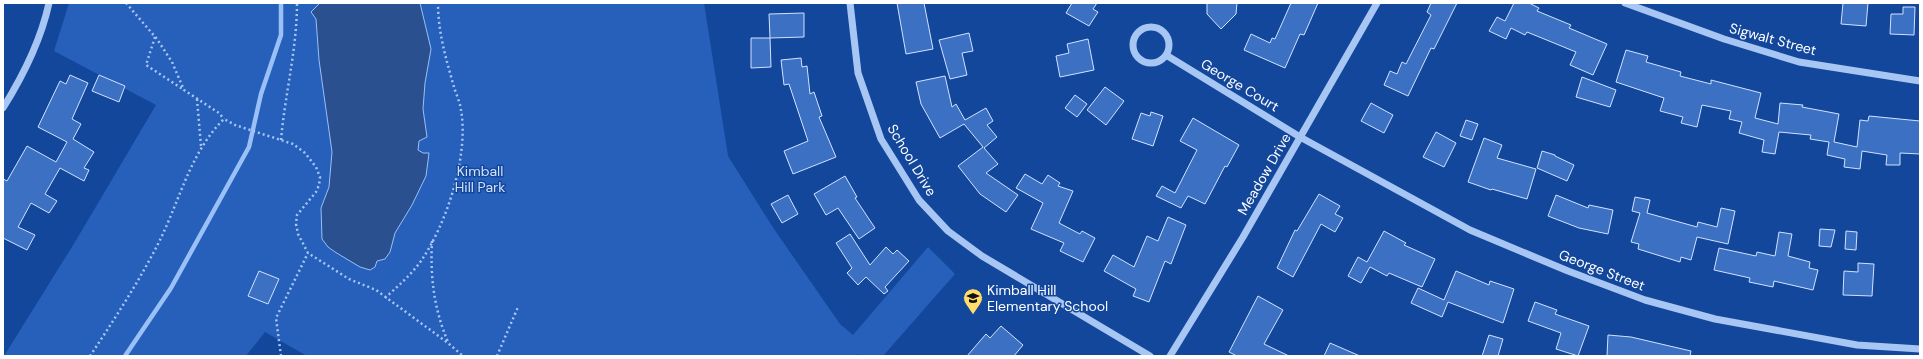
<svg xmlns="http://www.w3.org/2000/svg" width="1923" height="359" font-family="'DM Sans',sans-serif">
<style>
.green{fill:#2660ba}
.water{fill:#2a508f;stroke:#9ac0f7}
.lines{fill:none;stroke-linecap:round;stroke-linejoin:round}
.stream{stroke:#9ac0f7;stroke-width:4.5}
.building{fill:#3c70c3;stroke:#d1e2fd}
.path{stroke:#a8c6f4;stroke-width:2.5;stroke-dasharray:2 3;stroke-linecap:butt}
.minor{stroke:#a8c6f4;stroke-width:7}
.labels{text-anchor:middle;stroke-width:3;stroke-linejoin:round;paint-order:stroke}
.street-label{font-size:14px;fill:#fff;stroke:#13479c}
.park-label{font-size:14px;fill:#d1e2fd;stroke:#13479c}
.poi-label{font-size:14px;fill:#fff;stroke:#13479c;text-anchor:start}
</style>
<rect width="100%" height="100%" fill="#13479c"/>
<path class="green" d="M69 3H704L728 156 774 229 840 324 853 335 928 247 955 274 883 356H860L858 354 856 356H307L265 332 246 356H4L75 242 156 105 54 51Z"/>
<path class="water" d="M320 3H420L431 49 425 83 423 109 427 137 419 141 418 150 423 153H429L426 176 412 205 395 233 390 252 385 259 377 261 375 267 370 270 360 267 335 252 328 247 322 239 321 208 329 187 332 152 319 60 316 19 311 12Z"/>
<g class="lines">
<path class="stream" d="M125 356 171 288 249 147 261 94 281 35V3"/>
</g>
<path class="building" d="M897 3H924L933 49 906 54Z
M1072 3H1097L1093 9 1098 12 1089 26 1066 13Z
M1207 3H1237L1236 14 1221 29 1207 14Z
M1291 3H1318L1304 35 1300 34 1285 68 1244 50 1251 34 1270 43 1272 38 1275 39Z
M1431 3H1457L1434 49 1431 48 1408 96 1384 85 1390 71 1397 74 1402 62 1406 64 1431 15 1427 12Z
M1514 3H1529L1539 8 1537 11 1571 25 1569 28 1607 44 1593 75 1570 65 1576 52 1527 32 1525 35 1511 28 1506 39 1489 31 1497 17 1505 21Z
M1843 3H1868L1866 26 1841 24Z
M1903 7H1915L1914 35 1890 34 1891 14H1903Z
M804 13V37L770 38 769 14Z
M969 33 973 51 962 53 967 75 950 79 939 40Z
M751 38H770L771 67 751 68Z
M1088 39 1094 70 1060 77 1056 56 1069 53 1067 44Z
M1626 50 1648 56 1646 62 1681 72 1680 76 1711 84V80L1761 93 1755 118 1778 124 1780 103 1803 105 1802 107 1839 114 1834 142 1857 147 1860 120 1868 121 1869 116 1920 121V154L1900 153V165H1886L1887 155 1862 151 1860 169 1844 167 1845 159 1827 155 1829 142 1810 139 1811 135 1779 132 1775 154 1762 152 1764 140 1739 133 1742 122 1729 119 1731 111 1702 105 1697 127 1681 123 1683 117 1660 111 1664 98 1616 82Z
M801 58 802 67 807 66 810 94 814 92 822 116 819 117 836 157 793 174 784 151 808 141 789 84 784 85 781 60Z
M70 75 88 83 72 119 81 124 73 139 94 152 84 168 89 170 84 181 60 168 45 194 57 201 49 213 31 203 18 227 35 235 27 250 3 238V179L7 181 27 146 56 162 67 142 38 127 60 81 66 84Z
M99 75 125 86 119 102 92 91Z
M945 76 952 107 956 104 965 120 986 108 993 121 987 125 997 137 984 148 998 164 986 173 1018 195 1006 212 980 194 958 166 983 147 964 124 940 138 921 104 916 82Z
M1582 77 1616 90 1610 107 1576 97Z
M1105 87 1124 101 1106 125 1087 110Z
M1075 95 1087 104 1077 117 1065 108Z
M1371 103 1393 115 1384 133 1361 121Z
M1151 112 1163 116 1153 146 1132 139 1141 113 1150 116Z
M1193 118 1239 145 1227 167 1225 166 1205 204 1188 196 1181 208 1156 196 1162 186 1175 193 1197 150 1180 141Z
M1466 120 1478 124 1472 140 1460 136Z
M1436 132 1456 143 1444 167 1423 157Z
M1484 138 1502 145 1497 158 1536 169 1527 199 1492 189 1491 190 1468 182Z
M1542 151 1555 155V156L1574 165 1567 181 1537 168Z
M1025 174 1042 184 1048 175 1060 183 1058 186 1073 191 1059 223 1080 234 1082 231 1095 238 1083 262 1060 251 1064 243 1031 229 1043 203 1016 188Z
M845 176 857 197 855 198 875 228 859 239 838 208 826 215 814 194Z
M1319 194 1340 206 1335 214 1343 218 1335 232 1321 224 1293 277 1277 268 1295 230 1297 231Z
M788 195 798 214 782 223 771 204Z
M1556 195 1588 208 1589 205 1613 210 1608 234 1579 228 1548 216Z
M1635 197 1650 200 1647 213 1697 227 1698 222 1717 227 1721 208 1735 211 1728 244 1697 237 1691 260 1681 257 1680 262 1638 249 1639 244 1631 242 1640 213 1632 211Z
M1168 217 1186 225 1171 264 1165 261 1149 302 1133 296 1136 289 1104 271 1113 255 1134 267 1147 236 1158 241Z
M1820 229 1835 230 1831 247 1819 246Z
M1384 231 1406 243 1404 245 1435 259 1422 287 1389 273 1387 276 1370 267 1361 283 1348 276 1358 257 1367 262Z
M1846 231 1857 232 1856 250 1845 249Z
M1779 232 1792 234 1788 256 1810 262 1809 268 1818 270 1813 290 1774 281 1773 287 1749 282 1750 278 1714 270 1719 248 1756 256 1757 252 1775 256Z
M850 234 870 265 886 247 893 254 897 250 909 261 885 287 888 291 884 294 866 277 858 285 847 273 852 268 836 243Z
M1858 263 1874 264 1872 296 1843 295 1844 271 1858 272Z
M259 271 279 279 268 304 248 296Z
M1456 271 1489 285 1490 281 1514 289 1503 323 1448 302 1442 317 1411 303 1418 288 1444 300Z
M1258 296 1283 310 1264 344 1289 356H1237L1229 352Z
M1535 302 1557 310 1555 314 1589 326 1578 356 1556 349 1561 333 1528 321Z
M1001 326 1023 345 1014 356H967L986 334 990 338Z
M1489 335 1503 339 1498 356H1482Z
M1608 335 1631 337 1691 351 1690 356H1607Z
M1330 343 1360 356H1324Z"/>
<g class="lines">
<path class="path" d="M126 3 157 39 172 62 184 90 219 113 224 119
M155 37 146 65 184 90
M197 99 201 146
M281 140C285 94 297 49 297 3
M432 241C430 277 434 309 448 342
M385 298C398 286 411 275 421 261 447 223 469 155 461 110 460 102 456 94 454 87 446 59 438 32 438 3
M90 356C114 320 138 283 158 244 179 203 190 152 224 119L235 125 293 144 305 153 316 167 320 177 319 185 316 192 297 215 296 224 298 234 308 253 349 279 376 290 448 343 463 356
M281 356 276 318 308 253
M497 356 518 307"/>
<path class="minor" d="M850 3 858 73 881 139 919 200 948 231 982 256 1150 356
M1625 3 1724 39 1799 62 1920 81
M1133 45a18 18 0 1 1 36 0a18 18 0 1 1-36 0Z
M1166 55 1300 137 1470 230 1568 271 1645 300 1715 319 1857 345 1920 349
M3 108C23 76 41 40 49 3
M1170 356 1243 237 1377 3"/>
</g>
<defs>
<symbol id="school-pin" viewBox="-11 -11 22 30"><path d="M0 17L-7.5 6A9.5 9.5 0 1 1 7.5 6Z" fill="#ffdc6b" stroke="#13479c"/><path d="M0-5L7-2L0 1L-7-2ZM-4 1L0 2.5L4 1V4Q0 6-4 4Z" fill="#111"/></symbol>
</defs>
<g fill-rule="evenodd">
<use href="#school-pin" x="962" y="287" width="22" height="30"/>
</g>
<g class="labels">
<g class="street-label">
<text transform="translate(1773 39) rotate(15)" y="5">Sigwalt Street</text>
<text transform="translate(1240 85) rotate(31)" y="5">George Court</text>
<text transform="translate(912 160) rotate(59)" y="5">School Drive</text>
<text transform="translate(1264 174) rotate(-60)" y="5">Meadow Drive</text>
<text transform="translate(1602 270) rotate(21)" y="5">George Street</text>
</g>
<g class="park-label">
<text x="480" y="176">Kimball<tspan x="480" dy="16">Hill Park</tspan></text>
</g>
<g class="poi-label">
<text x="987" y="295">Kimball Hill<tspan x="987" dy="16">Elementary School</tspan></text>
</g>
</g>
<rect width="1923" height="359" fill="none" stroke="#ffffff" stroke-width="8"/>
</svg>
